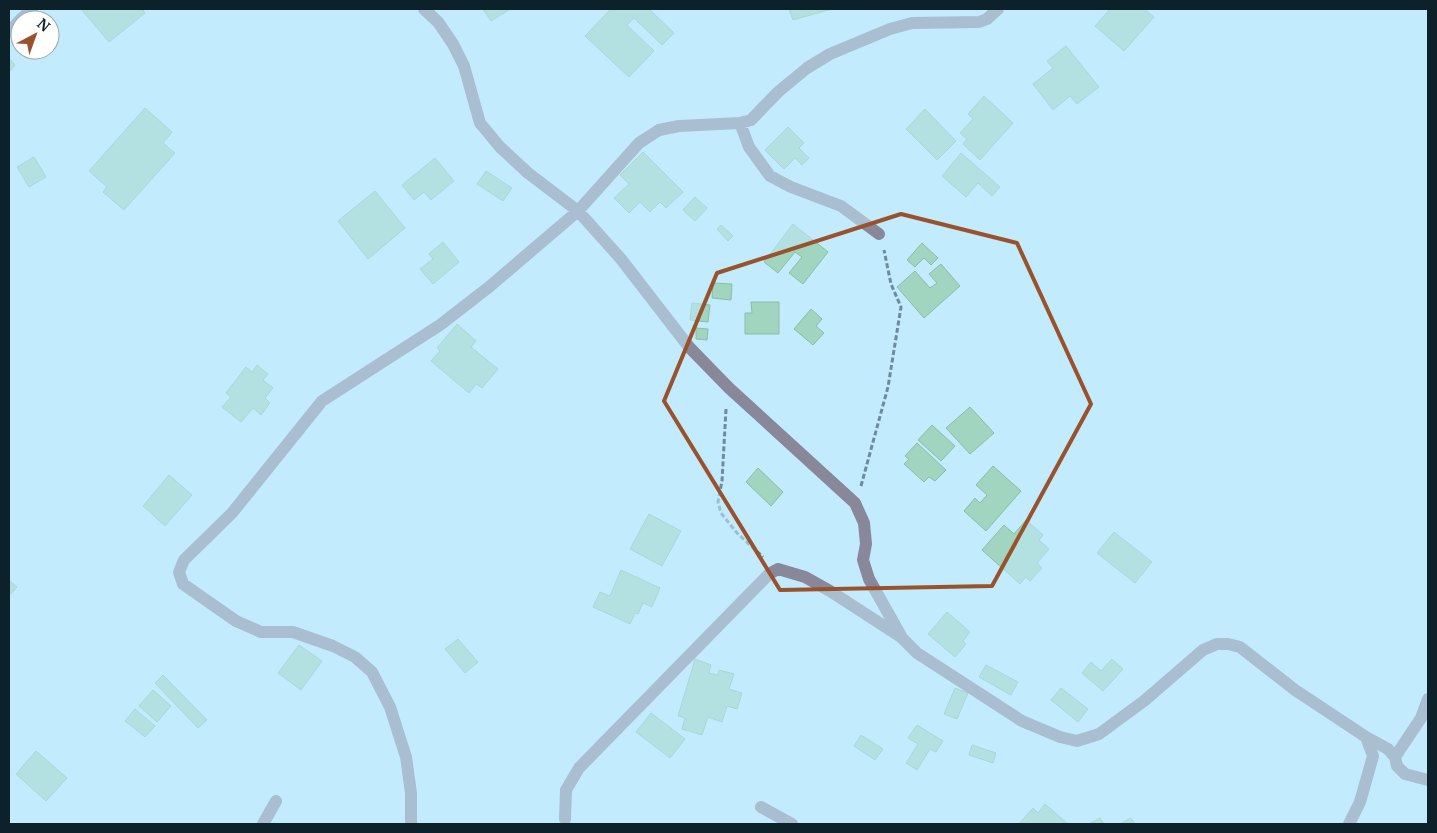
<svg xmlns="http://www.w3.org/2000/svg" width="1437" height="833" font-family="Merriweather,serif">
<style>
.building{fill:#a1d5bf;stroke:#8abea8}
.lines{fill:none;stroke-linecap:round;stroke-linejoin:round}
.path{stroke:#6c8c9a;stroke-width:3;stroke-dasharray:5 2.5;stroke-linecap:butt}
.street{stroke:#89889b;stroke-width:12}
.marked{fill:none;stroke:#99522b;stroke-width:4;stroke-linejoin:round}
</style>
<rect width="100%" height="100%" fill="#c2ebfe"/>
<path class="building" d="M81 9H142L145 13 109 42Z
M483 9H510L491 21Z
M611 9H649L674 33 662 45 634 18 627 25 654 51 629 77 585 36Z
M789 9H832L793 20Z
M1110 9H1144L1154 17 1124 51 1095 26Z
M1066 46 1099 87 1077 104 1070 96 1053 110 1033 84 1053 68 1047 61Z
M9 58 15 65 9 72Z
M984 96 1013 123 980 160 963 144 967 139 960 133 973 119 968 114Z
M145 108 172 132 163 143 175 153 124 210 103 192 107 187 89 171Z
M925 109 956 141 937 160 906 129Z
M788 127 804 143 799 148 809 158 802 165 795 158 784 169 765 150Z
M643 152 683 192 666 208 660 202 650 212 640 202 629 213 614 198 629 184 620 175Z
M961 153 1000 187 992 196 978 183 966 197 942 176Z
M34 157 46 177 29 187 17 167Z
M435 158 454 181 431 200 424 192 414 200 402 185Z
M486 171 512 188 503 201 477 184Z
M375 191 405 228 368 259 338 221Z
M695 197 707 208 695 221 683 210Z
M793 224 828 252 803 284 789 273 802 257 795 252 778 273 764 262Z
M721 225 733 236 728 241 717 229Z
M443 242 459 262 433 284 420 269 433 259 429 254Z
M922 243 938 258 931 265 924 258 915 267 907 260Z
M941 264 960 286 924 318 897 287 915 271 930 288 937 283 929 274Z
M713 283 732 284 731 300 712 298Z
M751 302H779V334H745V313H752Z
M692 303 710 305 708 322 690 320Z
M811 309 822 319 816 326 824 333 813 345 794 329Z
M457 324 476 341 471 347 498 369 482 388 476 384 469 393 431 361 440 351 437 348Z
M696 328 708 329 707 340 696 339Z
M257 365 268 374 263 380 273 388 265 398 270 403 261 415 253 408 241 422 222 407 231 397 226 393 246 367 252 372Z
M970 407 994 433 970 454 946 428Z
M932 425 955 446 941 461 918 440Z
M917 443 946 470 935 481 929 477 924 482 904 464 909 459 905 456Z
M993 466 1021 491 986 531 964 511 975 498 980 503 987 495 976 485Z
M758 468 783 492 771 506 746 482Z
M169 475 192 495 165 526 143 506Z
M649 514 681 531 662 566 630 549Z
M1026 520 1043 535 1039 540 1049 549 1037 563 1042 568 1030 581 1026 577 1020 584 982 550 1004 525 1014 534Z
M1114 532 1152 562 1135 583 1097 553Z
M621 570 660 588 652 607 643 603 638 614 635 613 630 624 593 607 600 592 610 596Z
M9 580 17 587 9 596Z
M947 612 970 632 963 641 966 644 955 657 928 634Z
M458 639 478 662 465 673 445 649Z
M299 645 322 661 301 690 278 673Z
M695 659 711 665 709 673 718 675 719 670 734 674 729 689 742 693 737 709 727 706 722 722 708 717 702 735 682 729 685 718 678 716Z
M1112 659 1123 669 1103 691 1082 673 1091 662 1101 671Z
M986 665 1018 682 1011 695 979 677Z
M163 675 207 720 198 728 155 683Z
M955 688 968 693 957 719 944 714Z
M1061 688 1088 709 1078 722 1051 700Z
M153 690 171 706 157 722 139 706Z
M135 709 155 726 145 737 125 721Z
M651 713 685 739 670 758 636 732Z
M917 725 943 741 936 752 930 749 917 770 906 763 918 744 908 738Z
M861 735 883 749 875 760 854 746Z
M972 745 996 753 993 763 969 755Z
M36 751 67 778 46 801 16 774Z
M1045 804 1068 824H1019L1033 808 1038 813Z
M1100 818 1104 824H1089Z
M1131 818 1135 824H1120Z"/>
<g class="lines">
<path class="path" d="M726 409 722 481 718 502 721 513 737 533 763 557
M861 486 888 387 901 307 891 284 884 250"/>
<path class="street" d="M424 9 438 22 453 44 464 66 480 123 500 147 528 173 578 211 621 259 689 347 729 388 855 503 864 523 866 544 863 560 869 579 901 636
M20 20 32 9
M9 32 20 20
M740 123 749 147 770 176 791 187 841 206 879 234
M1395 757 1421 718 1428 699
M761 807 792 824
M565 819 566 790 579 768 769 574 778 569 805 577 830 591 901 637 917 653 1022 721 1060 737 1077 741 1099 734 1144 701 1203 650 1217 644H1228L1240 647 1295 690 1366 737 1388 749 1395 757 1397 766 1405 774 1428 780
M263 824 276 801
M411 824V793L406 757 390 707 372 672 355 657 333 646 293 632H261L236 621 183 584 179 572 184 560 232 513 322 401 440 325 489 287 578 211 639 143 659 130 679 126 740 123 751 120 778 92 807 68 830 54 890 29 912 23 979 22 987 19 998 9
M1349 824 1360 802 1373 756 1366 737"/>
</g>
<path d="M0 0H1437V833H0ZM901 214 1017 243 1091 404 992 586 780 590 664 401 717 273Z" fill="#c2ebfe" fill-opacity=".55" fill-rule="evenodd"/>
<path class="marked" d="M901 214 1017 243 1091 404 992 586 780 590 664 401 717 273Z"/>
<rect width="1437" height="833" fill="none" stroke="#0c212a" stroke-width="20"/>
<g transform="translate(35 35) rotate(41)"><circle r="24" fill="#ffffff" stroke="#9ea6aa"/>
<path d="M0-4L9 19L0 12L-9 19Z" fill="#99522b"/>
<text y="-8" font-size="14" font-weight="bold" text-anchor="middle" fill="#0c212a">N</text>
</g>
</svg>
